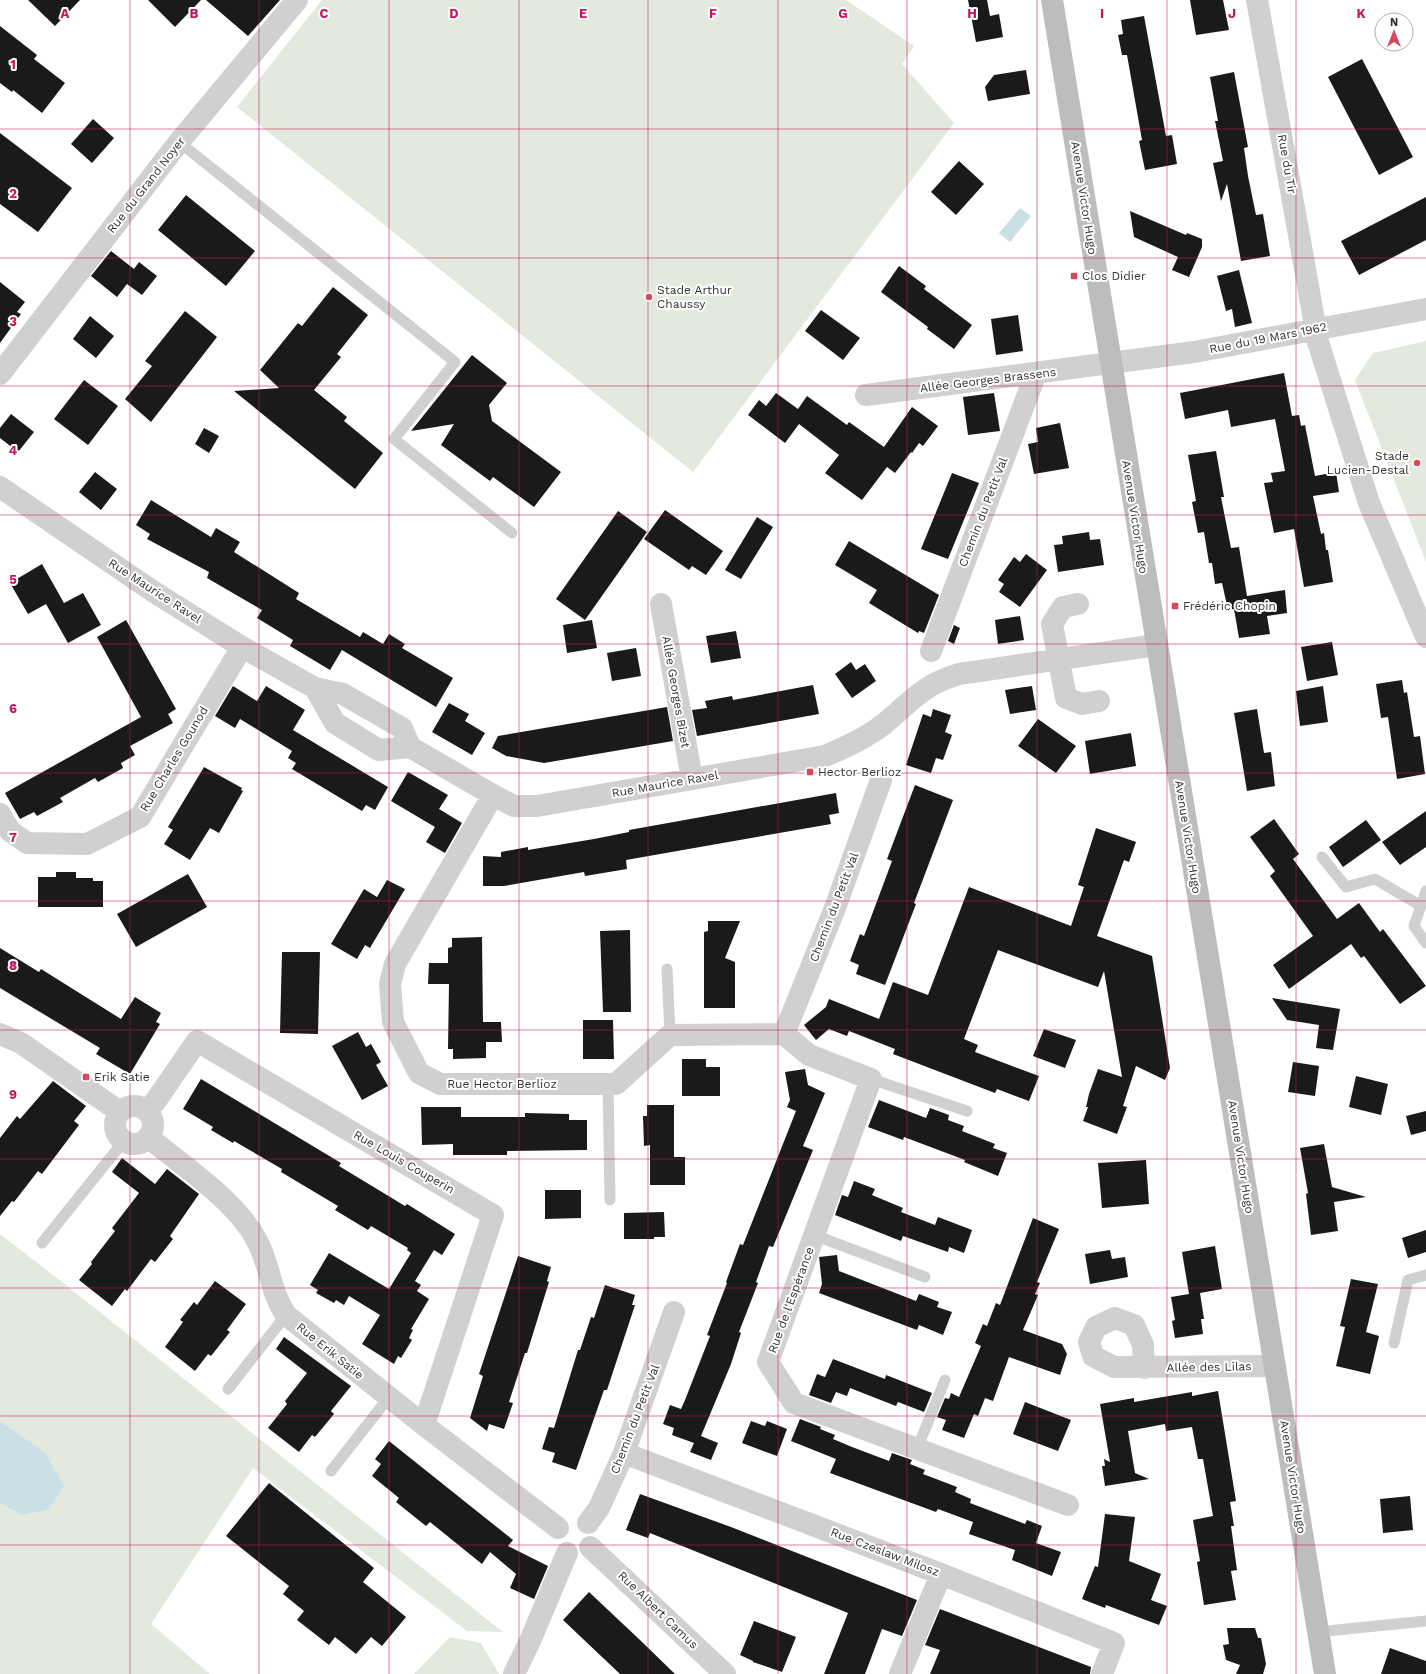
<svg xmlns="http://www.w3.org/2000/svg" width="1426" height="1674" font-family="'Work Sans',sans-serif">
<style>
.green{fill:#e3e9dd}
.water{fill:#cbdfe7}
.building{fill:#1a1a1a}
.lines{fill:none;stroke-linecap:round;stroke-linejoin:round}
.lane{stroke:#d0d0d0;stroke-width:11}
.street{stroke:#d0d0d0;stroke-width:22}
.secondary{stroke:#bdbdbd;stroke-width:22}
.grid{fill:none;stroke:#c2185b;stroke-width:1;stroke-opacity:0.55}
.poi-dot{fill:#d7485b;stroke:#fff;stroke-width:1.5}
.labels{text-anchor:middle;stroke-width:4;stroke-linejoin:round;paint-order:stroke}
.street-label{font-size:12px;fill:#333;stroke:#fff}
.poi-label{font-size:12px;fill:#333;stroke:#fff;text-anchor:start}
.grid-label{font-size:13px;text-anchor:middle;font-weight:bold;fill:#c2185b;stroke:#fff;stroke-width:4;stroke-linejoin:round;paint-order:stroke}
</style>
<rect width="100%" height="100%" fill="#fff"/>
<path class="green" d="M322 0H846L914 46 902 64 954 123 693 472 237 107Z
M1426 341V562L1355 380 1373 353Z
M0 1234 53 1275 503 1632 467 1631 253 1468 151 1624 210 1674H0V1503L21 1515 2 1423 0 1421Z
M450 1637 481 1643 499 1674H414Z"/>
<path class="water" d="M1020 208 1031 216 1010 242 999 233Z
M0 1421 45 1453 64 1486 49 1509 21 1515 0 1503Z"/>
<path class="building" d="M28 0H80L55 26Z
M148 0H201L175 27Z
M206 0H280L248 36Z
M968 0H987L990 16 999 14 1003 37 976 42Z
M1190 0H1223L1229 30 1196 35Z
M1144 16 1166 136 1172 135 1177 164 1145 170 1139 141 1142 140 1127 55H1122L1118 35 1123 34 1121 20Z
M0 26 37 55 34 59 65 83 42 113 13 90 12 92 0 83Z
M1362 59 1413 157 1379 175 1328 77Z
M1026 70 1030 94 988 101 985 87 994 75Z
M1234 72 1248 147 1244 148 1248 176 1256 215 1263 214 1270 256 1241 261 1227 184 1221 201 1213 163 1223 161 1215 121H1218L1210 77Z
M93 119 114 138 92 163 71 144Z
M0 133 72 188 38 232 0 204Z
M959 161 984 184 956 215 931 192Z
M186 195 255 251 226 286 158 230Z
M1426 197V240L1359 275 1341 241Z
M1130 211 1186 235 1187 233 1202 239V247L1189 277 1172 270 1178 257 1134 237Z
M111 251 134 269 139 262 157 276 142 295 127 284 117 297 91 276Z
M899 266 926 286 924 289 972 325 954 349 927 329 928 327 881 292Z
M1239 270 1252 323 1235 327 1232 309 1226 311 1217 276Z
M0 282 25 302 17 312 21 314 0 343Z
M333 287 368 315 337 354 341 357 314 390 347 417 344 421 383 453 355 489 234 391 279 388 260 370 298 323 302 326Z
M821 310 860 338 843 360 805 331Z
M185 311 217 337 151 422 125 399 152 366 145 361Z
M1018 315 1023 351 996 355 991 319Z
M90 316 114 336 96 358 73 339Z
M472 355 507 383 489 405 492 421 561 472 534 507 493 477 490 481 441 445 454 424 411 431Z
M1284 373 1292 416 1299 415 1301 426 1305 425 1315 476 1336 472 1339 492 1313 496 1321 534 1324 533 1326 550H1328L1333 582 1304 587 1294 529 1274 533 1264 483 1273 482 1271 473 1285 471 1275 419 1231 427 1228 410 1185 419 1180 393Z
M84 380 118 406 88 445 54 419Z
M776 393 798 409 807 396 847 425 849 422 884 447 912 407 938 426 923 446 919 443 912 453 911 452 895 473 887 467 862 500 825 473 839 455 799 424 785 443 748 415 759 400 766 406Z
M994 393 1000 431 968 435 963 397Z
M11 414 34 432 18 452 0 438V428Z
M1060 423 1069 468 1034 474 1028 444 1038 442 1036 428Z
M204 428 219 436 209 453 195 444Z
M1216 451 1224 497H1221L1231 548 1239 547 1247 596 1285 590 1287 613 1267 616 1270 634 1239 638 1234 609 1228 610 1222 583 1215 584 1212 563H1209L1204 532 1198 533 1192 502 1196 501 1188 455Z
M95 472 117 489 101 510 79 492Z
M952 473 979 483 948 559 921 549Z
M151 500 211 537 216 528 240 542 234 552 299 593 296 599 360 637 363 632 383 644 389 634 405 644 402 648 453 678 436 707 342 650 330 670 290 646 293 640 257 618 262 610 207 578 209 572 147 539 150 534 136 525Z
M665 510 723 551 706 575 692 566 689 570 644 539Z
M618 511 647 532 585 620 556 599Z
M757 517 773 527 741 579 725 570Z
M1089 532 1090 540 1100 539 1104 565 1058 572 1054 545 1063 544 1062 536Z
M849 541 939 595 924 633 919 631 918 633 869 603 877 590 835 565Z
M1026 554 1047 570 1020 607 999 592 1004 584 998 580 1014 557 1020 562Z
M42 564 64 603 83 593 101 625 68 643 46 604 28 614 10 583Z
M1020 616 1024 640 998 644 995 620Z
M126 620 176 709 168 714 173 723 130 746 135 755 121 763 123 768 98 782 95 778 60 798 63 802 37 816 34 812 20 819 5 793 141 717 97 637Z
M592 620 597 648 567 653 563 625Z
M954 625 960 628 954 644 948 641Z
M736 631 741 658 711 663 706 636Z
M1332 642 1338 675 1307 681 1301 647Z
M636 648 641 676 612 681 607 653Z
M851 662 856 670 865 664 876 681 852 698 835 674Z
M1402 680 1404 693 1407 692 1414 737 1420 736 1425 774 1397 779 1388 717 1381 718 1376 684Z
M813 685 819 714 697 736 692 710 707 708 705 701 732 696 733 700Z
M233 686 257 701 266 686 305 710 293 730 388 787 375 810 366 805 362 811 292 769 296 763 288 758 292 751 240 719 235 728 215 716Z
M1032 686 1036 710 1010 714 1005 690Z
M1323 686 1328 722 1300 726 1296 691Z
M449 703 469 714 465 721 485 733 472 755 432 732Z
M667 707 673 741 544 763 506 756 492 748 498 736Z
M933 709 951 715 945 732 952 735 943 760 936 758 931 773 906 765 923 714 931 717Z
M1257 709 1264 753 1271 752 1275 786 1247 791 1234 713Z
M1038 719 1076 746 1056 773 1018 746Z
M1131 733 1136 766 1090 774 1085 741Z
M204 767 242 788 241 790 243 791 219 833 210 828 190 860 164 844 173 830 168 827Z
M408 772 448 795 439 809 462 823 445 853 426 842 435 827 391 801Z
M915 785 953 800 914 903 916 904 885 985 856 974 859 965 850 961 860 934 864 936 892 861 887 859Z
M836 793 839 813 829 815 831 824 626 860 627 869 585 876 584 872 504 886H483V856L501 857V852L528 847V850L594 839 629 832V830Z
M1426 811V847L1400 865 1382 842Z
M1274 819 1299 854 1293 859 1337 919 1359 903 1380 932 1383 929 1426 986 1400 1004 1364 956 1361 958 1351 944 1289 989 1273 965 1313 936 1270 876 1275 871 1250 837Z
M1366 820 1381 840 1343 867 1329 847Z
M1096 828 1136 842 1129 862 1124 860 1097 936 1152 956 1170 1068 1165 1080 1136 1066 1123 1106 1127 1107 1117 1134 1083 1121 1088 1107H1086L1089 1094 1098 1069 1122 1077 1104 971 1098 987 998 950 964 1039 978 1045 975 1052 1039 1076 1029 1101 997 1089 995 1093 893 1054 895 1049 849 1031 847 1036 829 1029 816 1040 804 1025 826 1007 829 999 879 1019 893 982 928 995 969 887 1071 926 1084 887 1078 885Z
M56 872H76V878H93V881H103V907H38V877H56Z
M188 874 207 907 136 947 117 914Z
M387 880 405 889 370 948 365 945 357 959 331 944 364 889 377 897Z
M708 921H740L725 958 735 962V1008H704V932L708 931Z
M630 930 631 1012H603L600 931Z
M482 937 483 1022H501L502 1042H486V1058L453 1059V1049H448L449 984H428L429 963H448V948L452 947V938Z
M0 948 39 972 41 969 121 1019 135 997 161 1013 156 1022 160 1024 130 1074 96 1054 100 1048 0 988Z
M282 952H320L318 1034 280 1033Z
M1272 998 1340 1009 1333 1050 1316 1048 1319 1025 1287 1020Z
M583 1020H613L614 1059H583Z
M1044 1029 1076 1040 1065 1068 1033 1056Z
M358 1032 366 1047 371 1044 381 1062 376 1065 388 1086 362 1100 332 1046Z
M682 1059H706V1067H720V1096H682Z
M1293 1062 1319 1066 1315 1096 1288 1092Z
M805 1069 808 1085 825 1093 803 1146 813 1150 773 1247 769 1246 756 1282 758 1283 739 1332 741 1333 731 1364 701 1436 718 1443 711 1460 690 1452 694 1443 672 1435 674 1428 663 1424 670 1405 681 1409 685 1400 710 1336 707 1335 727 1283 726 1282 740 1244 743 1245 796 1111 787 1107 790 1100 785 1072Z
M1356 1076 1388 1084 1381 1115 1349 1107Z
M201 1079 341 1163 339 1166 405 1206 407 1204 455 1234 442 1255 434 1250 415 1281 421 1285 417 1291 429 1299 411 1329 413 1330 409 1338 412 1340 401 1358 398 1356 394 1364 362 1344 380 1315 349 1296 344 1305 336 1300 334 1303 316 1293 318 1290 310 1285 329 1253 389 1289 411 1253 407 1250 408 1248 371 1226 368 1230 335 1210 338 1206 281 1172 282 1169 234 1141 233 1143 211 1130 213 1127 183 1109Z
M53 1081 86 1106 74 1121 79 1125 42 1174 38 1171 14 1202 12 1201 0 1216V1138L17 1116 20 1119Z
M879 1100 926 1118 930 1108 949 1115 948 1120 964 1126 962 1131 995 1144 993 1148 1007 1153 998 1176 964 1162 965 1160 904 1137 903 1140 868 1127Z
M647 1105H674V1157H685V1185H650V1145L644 1146 643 1116H647Z
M421 1107H461V1117H525V1113L569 1114V1120H587V1150L507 1151V1155H453V1144L422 1145Z
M1426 1111V1131L1411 1135 1406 1116Z
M1324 1144 1332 1187 1366 1197 1334 1202 1338 1231 1311 1235 1306 1194 1308 1193 1300 1148Z
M122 1158 155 1184 167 1169 199 1194 170 1236 173 1239 155 1262 151 1259 127 1291 125 1289 112 1306 79 1280 92 1264 91 1262 115 1231 112 1228 139 1193 112 1172Z
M1146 1160 1149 1204 1102 1208 1098 1163Z
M854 1181 875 1189 872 1195 903 1208 901 1212 935 1225 938 1217 972 1230 964 1253 949 1247 948 1252 903 1236 901 1241 835 1215 842 1195 848 1197Z
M545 1190H581V1218L545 1219Z
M664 1212 665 1237H654V1239H624V1213Z
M1033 1218 1059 1229 1037 1282 1040 1283 1035 1294 1038 1295 1023 1330 1062 1344 1067 1354 1060 1375 1009 1357 993 1401 985 1398 978 1416 974 1414 964 1438 942 1430 946 1420 937 1417 945 1398 949 1399 951 1393 959 1397 981 1346 975 1343 983 1324 987 1326 996 1303 1000 1305Z
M1426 1230V1252L1408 1258 1402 1238Z
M1215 1246 1222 1289 1200 1293 1204 1319H1201L1203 1334 1175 1338 1172 1321 1175 1320 1171 1297 1189 1294 1182 1252Z
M1110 1250 1112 1259 1125 1257 1128 1277 1090 1284 1085 1254Z
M837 1255 839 1271 916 1301 919 1294 939 1302 937 1307 952 1312 943 1335 919 1325 917 1330 819 1293 822 1284 819 1257Z
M518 1256 551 1267 547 1281 549 1282 527 1353H525L509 1402 513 1403 504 1429 489 1424 487 1431 470 1418 483 1376 479 1374Z
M1351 1279 1378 1284 1366 1332 1379 1336 1370 1374 1336 1366 1345 1327 1340 1326Z
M215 1281 246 1304 227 1330 230 1332 211 1356 208 1354 195 1371 165 1347 183 1322 180 1320 194 1302 197 1305Z
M605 1285 635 1295 632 1305H635L607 1390H604L576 1470 552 1462 555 1453 542 1449 549 1427 554 1428 578 1350H580L591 1317 594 1318Z
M284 1337 351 1386 331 1411 334 1414 315 1437 312 1435 299 1452 268 1428 287 1404 285 1401 307 1373 276 1349Z
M833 1359 885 1379 886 1375 932 1393 924 1412 898 1402 896 1406 850 1388 847 1396 836 1392 831 1403 809 1395 817 1374 825 1377Z
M1218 1391 1236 1501 1230 1502 1234 1526H1231L1237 1570 1231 1571 1236 1600 1204 1605 1197 1562 1200 1561 1193 1520 1213 1516 1203 1459H1198L1192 1427 1166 1431 1165 1424 1128 1431 1135 1473 1149 1479 1105 1486 1102 1466H1105L1104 1459 1110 1462 1100 1404 1134 1398V1402L1192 1392V1396Z
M1025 1402 1071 1420 1058 1451 1013 1434Z
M800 1419 821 1427 820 1429 835 1435 833 1439 852 1447 889 1461 892 1453 912 1460 910 1464 925 1470 923 1474 957 1487 955 1492 971 1499 970 1503 1025 1524 1027 1520 1042 1526 1036 1543 1061 1552 1052 1576 1012 1560 1015 1550 969 1534 973 1522 938 1509 936 1512 830 1473 836 1459 791 1441Z
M751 1421 765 1426 767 1421 787 1429 777 1456 742 1443Z
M389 1441 513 1540 508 1546 548 1566 534 1599 510 1588 516 1574 490 1552 482 1564 430 1522 426 1526 396 1502 399 1498 372 1476 381 1464 375 1459Z
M269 1483 374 1568 363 1582 406 1617 382 1646 371 1637 356 1654 335 1637 329 1645 297 1620 304 1611 283 1594 289 1586 226 1536Z
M640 1494 731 1527 917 1600 902 1636 882 1629 865 1674H824L848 1613 650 1533 648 1538 626 1530Z
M1410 1496 1413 1530 1383 1533 1380 1499Z
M1105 1514 1135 1517 1129 1561 1161 1574 1151 1600 1167 1606 1159 1625 1106 1605 1105 1608 1082 1599 1095 1566 1098 1567Z
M589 1592 640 1640 675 1674H620L563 1620Z
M940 1609 1091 1667 1090 1674H930L940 1650 925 1645Z
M754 1621 796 1637 782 1672 753 1662V1661L740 1655Z
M1227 1628H1255L1258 1638H1261L1266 1664 1263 1674H1236L1240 1665 1226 1660 1223 1645 1229 1644Z
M1390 1648 1426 1661V1674H1381Z"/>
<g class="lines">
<path class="lane" d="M179 142 455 362 394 439 512 533
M1322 857 1346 887 1375 879 1421 906
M1426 891 1414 926 1426 943
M667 969 670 1035
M871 1079 967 1111
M608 1084 610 1200
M814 1235 925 1277
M42 1243 119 1147 121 1139
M1394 1343 1408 1280 1426 1275
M228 1389 286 1315
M917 1449 945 1380
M331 1471 389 1397
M1317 1632 1426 1621"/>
<path class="street" d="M1257 0 1318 342 1369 503 1426 637
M0 374 179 142 297 0
M866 395 1194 352 1426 309
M0 487 154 592 242 647 315 688 343 694 402 728 410 747 493 795 514 806H537L825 756C846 747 866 738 884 724 912 701 922 685 959 674L1156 645
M661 604 692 779
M1078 604 1063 607 1052 624 1066 698 1082 704 1099 701
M931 651 1036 373
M315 688 335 723 379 750 410 747
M493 795 395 964 390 984 393 1022 419 1073 440 1084H616L670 1035 784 1034
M0 814 10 831 27 843 87 844 140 817 242 647
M0 1034 21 1043 120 1112
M784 1034 809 1055 871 1079 768 1362 794 1403 1068 1505
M784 1034 835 908 881 780
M115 1125a19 19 0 1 1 38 0a19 19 0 1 1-38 0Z
M147 1110 155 1102 197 1041 493 1215 424 1425
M148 1137C182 1165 236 1201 256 1239 270 1263 270 1292 286 1315L424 1425 558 1528
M1144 1368 1143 1345 1134 1325 1115 1318 1096 1327 1089 1342 1093 1356 1114 1367 1275 1366
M624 1453 941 1574 1114 1643 1102 1674
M588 1523 599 1508 624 1453 674 1312
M590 1547 725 1674
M514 1674 530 1641 567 1553
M900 1674 941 1574"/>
<path class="secondary" d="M1052 0 1325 1674"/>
</g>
<path class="grid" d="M130 0V1674M259 0V1674M389 0V1674M519 0V1674M648 0V1674M778 0V1674M907 0V1674M1037 0V1674M1167 0V1674M1296 0V1674M0 129H1426M0 258H1426M0 386H1426M0 515H1426M0 644H1426M0 773H1426M0 901H1426M0 1030H1426M0 1159H1426M0 1288H1426M0 1416H1426M0 1545H1426"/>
<g class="poi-dot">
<rect x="1070" y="272" width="8" height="8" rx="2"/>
<circle cx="649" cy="297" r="4"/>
<circle cx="1417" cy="463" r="4"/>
<rect x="1171" y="602" width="8" height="8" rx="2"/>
<rect x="806" y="768" width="8" height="8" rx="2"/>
<rect x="82" y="1073" width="8" height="8" rx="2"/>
</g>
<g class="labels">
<g class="street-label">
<text transform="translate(1287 164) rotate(80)" y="4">Rue du Tir</text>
<text transform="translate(146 185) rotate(-52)" y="4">Rue du Grand Noyer</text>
<text transform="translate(1084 198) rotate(81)" y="4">Avenue Victor Hugo</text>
<text transform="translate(1268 338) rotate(-11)" y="4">Rue du 19 Mars 1962</text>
<text transform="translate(988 380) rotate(-7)" y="4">Allée Georges Brassens</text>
<text transform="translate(983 512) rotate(-69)" y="4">Chemin du Petit Val</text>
<text transform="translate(1135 517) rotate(81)" y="4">Avenue Victor Hugo</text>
<text transform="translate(155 591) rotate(33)" y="4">Rue Maurice Ravel</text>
<text transform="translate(676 692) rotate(80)" y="4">Allée Georges Bizet</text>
<text transform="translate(174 759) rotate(-59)" y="4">Rue Charles Gounod</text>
<text transform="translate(665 784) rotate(-10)" y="4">Rue Maurice Ravel</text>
<text transform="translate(1188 837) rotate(81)" y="4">Avenue Victor Hugo</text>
<text transform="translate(834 907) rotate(-69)" y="4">Chemin du Petit Val</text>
<text x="502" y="1088">Rue Hector Berlioz</text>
<text transform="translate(1241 1157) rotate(81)" y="4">Avenue Victor Hugo</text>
<text transform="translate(404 1162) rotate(30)" y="4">Rue Louis Couperin</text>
<text transform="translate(791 1300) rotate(-70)" y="4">Rue de l'Espérance</text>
<text transform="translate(330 1351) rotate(39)" y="4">Rue Erik Satie</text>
<text transform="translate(1209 1367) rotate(-1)" y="4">Allée des Lilas</text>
<text transform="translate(635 1419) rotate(-69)" y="4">Chemin du Petit Val</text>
<text transform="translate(1293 1477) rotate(81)" y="4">Avenue Victor Hugo</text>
<text transform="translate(885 1552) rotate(21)" y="4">Rue Czeslaw Milosz</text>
<text transform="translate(658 1610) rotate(44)" y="4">Rue Albert Camus</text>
</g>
<g class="poi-label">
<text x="1082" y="280">Clos Didier</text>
<text x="657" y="294">Stade Arthur<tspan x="657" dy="14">Chaussy</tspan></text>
<text x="1409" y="460" text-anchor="end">Stade<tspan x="1409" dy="14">Lucien-Destal</tspan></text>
<text x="1183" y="610">Frédéric Chopin</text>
<text x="818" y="776">Hector Berlioz</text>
<text x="94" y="1081">Erik Satie</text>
</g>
</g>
<g class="grid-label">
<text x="65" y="18">A</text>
<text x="194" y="18">B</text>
<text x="324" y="18">C</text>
<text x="454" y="18">D</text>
<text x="583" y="18">E</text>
<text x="713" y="18">F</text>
<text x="843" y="18">G</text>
<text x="972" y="18">H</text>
<text x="1102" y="18">I</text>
<text x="1232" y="18">J</text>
<text x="1361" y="18">K</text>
<text x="13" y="69">1</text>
<text x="13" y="198">2</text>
<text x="13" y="326">3</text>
<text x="13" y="455">4</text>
<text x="13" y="584">5</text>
<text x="13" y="713">6</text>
<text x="13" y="842">7</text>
<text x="13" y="970">8</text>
<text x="13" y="1099">9</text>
</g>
<g transform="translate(1394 32)"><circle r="19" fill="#ffffff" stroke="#adadad"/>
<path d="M0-3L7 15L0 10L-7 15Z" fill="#d7485b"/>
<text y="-6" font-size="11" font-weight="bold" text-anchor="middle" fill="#333333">N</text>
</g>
</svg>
